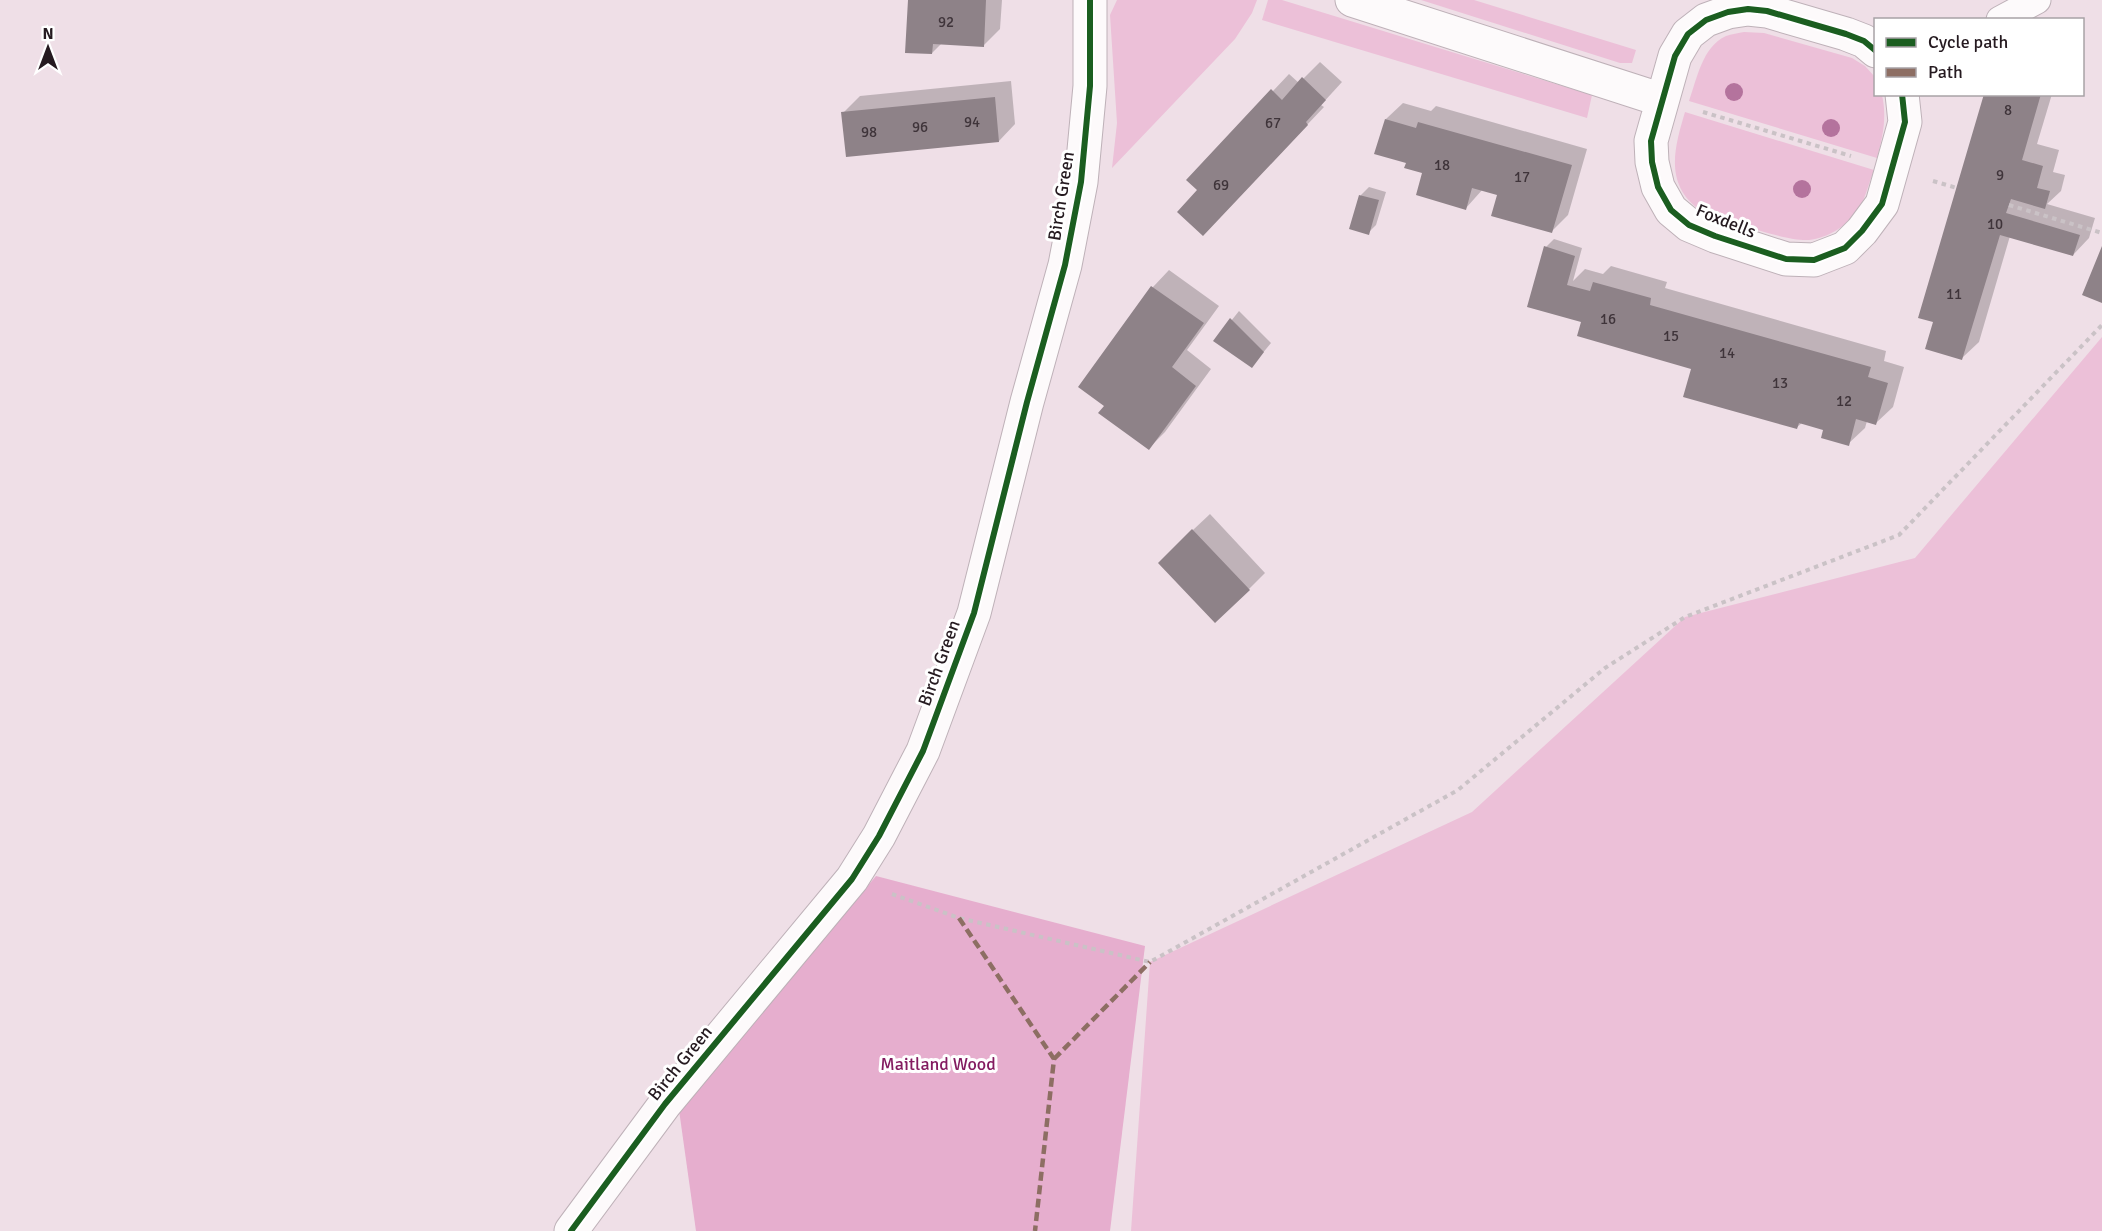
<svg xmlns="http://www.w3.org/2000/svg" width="2102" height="1231" font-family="Signika,sans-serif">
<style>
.green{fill:#ecc0d8}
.forest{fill:#e6aece}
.shadow{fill:#0003}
.building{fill:#8e8288}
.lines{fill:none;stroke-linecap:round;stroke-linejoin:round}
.service-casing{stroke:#beb1b8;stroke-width:29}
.minor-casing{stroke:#beb1b8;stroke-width:35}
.path{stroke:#cac2c6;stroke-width:4;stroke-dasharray:4.5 4.5;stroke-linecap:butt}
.service{stroke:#fdfafb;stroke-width:27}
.minor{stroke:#fdfafb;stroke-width:33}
.quiet{stroke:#8d6e63;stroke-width:4.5;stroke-dasharray:9 4.5;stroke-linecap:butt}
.cycleway-casing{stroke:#fff;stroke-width:10}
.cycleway{stroke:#1b5e20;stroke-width:6}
.tree{fill:#b4739d}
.labels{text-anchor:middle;stroke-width:6;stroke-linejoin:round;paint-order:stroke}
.number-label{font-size:15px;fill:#3f343a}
.street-label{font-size:18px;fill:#251a20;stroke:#fff}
.park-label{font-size:18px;fill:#831b60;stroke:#fff}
</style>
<rect width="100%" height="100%" fill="#efdfe7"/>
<path class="green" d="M1117 0H1257L1252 13 1235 39 1112 168 1117 123 1110 15Z
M1268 0H1282L1592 95 1587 118 1262 20Z
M1421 0H1474L1636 50 1632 63H1620Z
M1744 32 1764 33 1852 58 1865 66 1875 77 1876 94 1882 95C1887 117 1883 136 1877 158L1689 101C1697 79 1702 47 1726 36 1731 34 1739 33 1744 32Z
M1685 112 1874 170C1869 182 1866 197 1859 209 1849 225 1828 238 1809 240 1785 242 1726 219 1701 211 1664 185 1674 149 1685 112Z
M2102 337V1231H1131L1150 962 1472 812 1685 617 1915 558Z"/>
<path class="forest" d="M876 876 1145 946 1110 1231H696L679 1110Z"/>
<path class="shadow" d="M909 0H1002L1000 29 984 45 942 43 932 53Z
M1320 62 1342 82 1321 105 1324 107 1219 218 1199 190 1273 91 1289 74 1299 83Z
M1011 81 1015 124 999 141 843 113 860 96Z
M1986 94H2052L2037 144 2059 150 2053 172 2065 175 2061 191 2047 204 2095 218 2089 238 2073 255 2010 236 1979 342 1962 358Z
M1403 103 1431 111 1436 106 1587 149 1568 215 1552 231 1499 194 1483 189 1466 208 1424 172 1408 162 1386 119Z
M1369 187 1386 192 1376 225 1368 233 1351 228 1361 195Z
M1554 239 1582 248 1573 281 1585 269 1603 274 1611 266 1667 282 1665 288 1886 351 1884 361 1904 367 1893 407 1876 423 1867 421 1865 428 1848 444 1825 429 1802 423 1797 427 1693 368 1583 321 1546 247Z
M1169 270 1219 306 1187 350 1211 369 1165 432 1149 448 1106 405 1080 386 1153 287Z
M1239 311 1271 343 1252 366 1216 340Z
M1210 514 1265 573 1249 589 1176 546Z"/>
<path class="building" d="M908 0H986L984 47 933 44 932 54 905 53Z
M1302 77 1326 100 1306 122 1308 125 1203 236 1177 212 1197 190 1186 180 1271 89 1282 100Z
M1984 94H2041L2022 160 2043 166 2037 188 2050 191 2045 209 2011 199 2006 213 2080 235 2073 256 2000 235 1962 360 1925 349 1933 322 1918 318Z
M995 97 999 142 846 157 841 112Z
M1385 119 1416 128 1418 122 1572 165 1552 233 1491 216 1497 195 1472 188 1466 210 1416 195 1422 173 1404 168 1406 163 1374 154Z
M1359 195 1379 200 1369 235 1349 229Z
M1544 246 1575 256 1567 285 1590 291 1593 282 1651 298 1650 305 1871 367 1868 377 1888 383 1876 425 1856 419 1849 446 1821 438 1823 430 1799 423 1797 429 1683 397 1691 369 1577 336 1581 322 1527 307Z
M2102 246V303L2082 295Z
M1151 286 1204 323 1172 367 1196 386 1149 450 1098 413 1104 406 1078 387Z
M1230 318 1264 352 1252 368 1213 341Z
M1192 529 1250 590 1215 623 1158 563Z"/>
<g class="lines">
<defs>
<path id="service" d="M2000 20 2037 0"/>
<path id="minor" d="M1352 0 1662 100
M1876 51 1864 41 1846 34 1767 11 1748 9 1728 12 1706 20 1688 34 1675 56 1651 141 1652 162 1658 187 1671 210 1689 225 1715 236 1786 259 1814 260 1845 248 1862 231 1882 204 1905 122 1902 94
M571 1231 665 1104 852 879 879 836 923 751 974 613 1027 402 1065 265 1081 182 1090 86V0"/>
</defs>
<use href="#service" class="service-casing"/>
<use href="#minor" class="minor-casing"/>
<path class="path" d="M1703 112 1851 156
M1933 181 1957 188
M2009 205 2102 233
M892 894 959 918 1150 962 1458 790 1605 668 1685 617 1899 535 2102 325"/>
<use href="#service" class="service"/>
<use href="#minor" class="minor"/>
<path class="quiet" d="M959 918 1054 1059 1035 1231
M1054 1059 1150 962"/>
<defs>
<path id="cycleway" d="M1876 51 1864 41 1846 34 1767 11 1748 9 1728 12 1706 20 1688 34 1675 56 1651 141 1652 162 1658 187 1671 210 1689 225 1715 236 1786 259 1814 260 1845 248 1862 231 1882 204 1905 122 1902 94
M571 1231 665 1104 852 879 879 836 923 751 974 613 1027 402 1065 265 1081 182 1090 86V0"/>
</defs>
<use href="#cycleway" class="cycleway-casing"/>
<use href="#cycleway" class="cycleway"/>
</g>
<g class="tree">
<circle cx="1734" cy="92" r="9"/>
<circle cx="1831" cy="128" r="9"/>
<circle cx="1802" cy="189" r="9"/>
</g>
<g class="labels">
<g class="number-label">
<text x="946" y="27">92</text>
<text x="2008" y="115">8</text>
<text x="972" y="127">94</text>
<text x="1273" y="128">67</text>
<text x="920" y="132">96</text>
<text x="869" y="137">98</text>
<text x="1442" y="170">18</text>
<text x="2000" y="180">9</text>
<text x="1522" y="182">17</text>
<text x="1221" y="190">69</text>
<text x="1995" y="229">10</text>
<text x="1954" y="299">11</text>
<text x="1608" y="324">16</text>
<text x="1671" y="341">15</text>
<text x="1727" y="358">14</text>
<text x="1780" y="388">13</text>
<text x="1844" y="406">12</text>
</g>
<g class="street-label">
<text transform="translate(1061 196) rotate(-81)" y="6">Birch Green</text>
<text transform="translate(1726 221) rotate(22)" y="6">Foxdells</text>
<text transform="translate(939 663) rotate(-70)" y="6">Birch Green</text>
<text transform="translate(680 1063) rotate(-51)" y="6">Birch Green</text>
</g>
<g class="park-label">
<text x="938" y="1070">Maitland Wood</text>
</g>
</g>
<rect x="1874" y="18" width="210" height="78" fill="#ffffff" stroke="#a8a3a6" stroke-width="1.5"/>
<rect x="1886" y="38" width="30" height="9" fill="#1b5e20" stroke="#a8a3a6" stroke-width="1.5"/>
<text x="1928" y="48" font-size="18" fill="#251a20">Cycle path</text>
<rect x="1886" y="68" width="30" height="9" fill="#8d6e63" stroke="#a8a3a6" stroke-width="1.5"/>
<text x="1928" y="78" font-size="18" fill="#251a20">Path</text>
<g transform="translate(48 48)" stroke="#ffffff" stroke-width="4.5" paint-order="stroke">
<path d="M0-4.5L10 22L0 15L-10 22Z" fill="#251a20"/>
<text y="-9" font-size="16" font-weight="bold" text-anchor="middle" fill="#251a20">N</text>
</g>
</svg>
